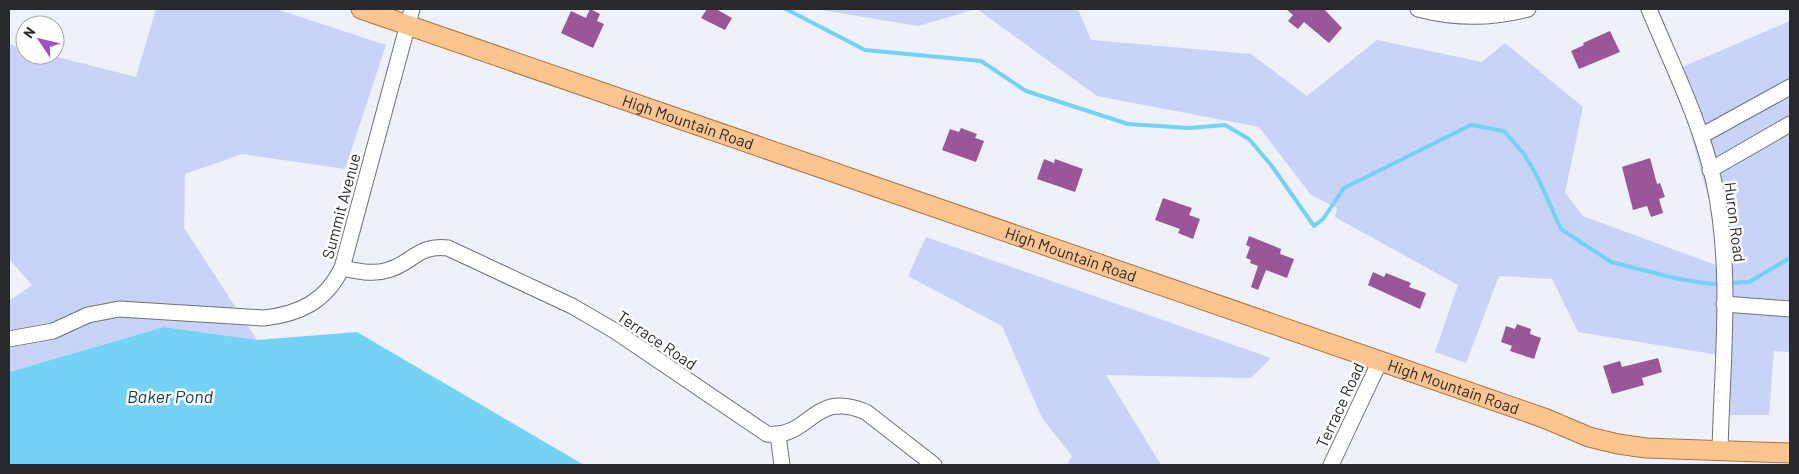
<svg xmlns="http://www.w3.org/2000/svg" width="1799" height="474" font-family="Barlow,sans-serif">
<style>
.green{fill:#c8d3f7}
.water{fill:#74d2f5}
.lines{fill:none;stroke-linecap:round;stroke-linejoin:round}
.stream{stroke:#74d2f5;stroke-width:4}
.building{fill:#9b569a}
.minor-casing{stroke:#6e7179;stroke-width:17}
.major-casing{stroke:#b0743b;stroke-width:21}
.minor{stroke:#fff;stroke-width:15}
.major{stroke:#fcc48e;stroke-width:19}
.labels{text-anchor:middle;stroke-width:5;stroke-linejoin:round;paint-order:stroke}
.street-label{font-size:16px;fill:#28292c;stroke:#fefefe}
.water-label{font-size:18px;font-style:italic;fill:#0b4456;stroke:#fefefe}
</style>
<rect width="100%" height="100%" fill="#eef1fa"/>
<path class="green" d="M156 9H276L386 45 345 169 242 154 185 174 184 228 257 340 164 327 9 372V301L32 285 9 259V44L25 49V55H50L136 77Z
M816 9H976L918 26Z
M977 9H1078L1091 40 1251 54 1307 96 1377 40 1482 62 1505 43 1583 107 1565 193 1583 216 1729 270 1673 71 1790 21V352L1774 351 1769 415H1723L1725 356 1578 332 1552 279 1499 276 1466 363 1435 352 1458 285 1335 217 1337 208 1311 195 1259 127 1097 96Z
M926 237 1271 358 1251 378 1106 375 1161 465H1067L1072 456 1042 418 1002 326 908 276Z"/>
<path class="water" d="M164 327 257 340 357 332 584 465H9V372Z"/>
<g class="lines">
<path class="stream" d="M786 9 865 50 981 61 1026 91 1128 124 1189 128 1225 125 1249 139 1271 165 1314 226 1323 219 1344 188 1471 125 1504 131 1524 154 1537 176 1561 229 1611 262 1679 279 1711 284 1722 283
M1729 283 1749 282 1790 258"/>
</g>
<path class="building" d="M590 9 600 14 597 21 604 24 593 48 561 33 571 11 586 18Z
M707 9H716L732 18 725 30 701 18Z
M1286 9H1324L1342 28 1329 43 1304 22 1298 29 1288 21 1293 15Z
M1610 31 1620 52 1579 69 1571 51 1584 45 1583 43Z
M961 128 977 134 975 138 984 141 976 162 942 150 950 129 959 132Z
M1650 158 1657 184 1660 183 1665 197 1659 199 1663 213 1651 217 1647 206 1633 210 1622 167Z
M1044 159 1054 163 1055 159 1083 169 1075 192 1037 179Z
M1163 198 1192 208 1189 215 1200 219 1193 239 1178 233 1180 229 1155 220Z
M1249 236 1281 249 1280 254 1294 259 1287 278 1266 270 1258 290 1251 287 1258 266 1250 263 1251 260 1246 258 1250 247 1246 245Z
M1373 272 1384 277 1386 273 1411 283 1409 287 1426 293 1420 309 1368 285Z
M1517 324 1531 329 1530 334 1541 338 1534 359 1510 351 1512 346 1501 342 1506 326 1515 329Z
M1658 358 1662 372 1642 378 1644 385 1612 394 1603 366 1620 361 1622 367Z"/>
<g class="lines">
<defs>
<path id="minor" d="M1418 9C1456 19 1491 19 1528 9
M1649 9C1672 65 1701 122 1714 182 1733 270 1722 362 1720 451
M1701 136 1790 87
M1710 170 1790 124
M342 268C358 271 373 275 388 270 413 263 418 244 448 248L572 306 615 331 767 434C811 439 812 389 866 412L934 465
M1724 304 1790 309
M9 339 53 331 88 315 119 309 264 318C300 314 326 301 342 268L412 9
M778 435 782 465
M1331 465 1380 361"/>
<g id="major">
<path id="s1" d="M361 9 1380 361 1544 418 1589 437 1618 444 1646 448 1790 453"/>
</g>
</defs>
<use href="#minor" class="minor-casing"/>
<use href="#major" class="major-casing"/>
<use href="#minor" class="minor"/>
<use href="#major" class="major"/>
</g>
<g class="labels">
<g class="street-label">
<text dy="6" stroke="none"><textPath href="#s1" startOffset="346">High Mountain Road</textPath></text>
<text transform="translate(341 206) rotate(-75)" y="6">Summit Avenue</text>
<text transform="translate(1735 222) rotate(83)" y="6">Huron Road</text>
<text dy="6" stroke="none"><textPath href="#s1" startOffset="751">High Mountain Road</textPath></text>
<text transform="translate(657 340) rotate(34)" y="6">Terrace Road</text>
<text dy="6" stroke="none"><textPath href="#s1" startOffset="1156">High Mountain Road</textPath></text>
<text transform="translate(1340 405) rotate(-65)" y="6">Terrace Road</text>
</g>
<g class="water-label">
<text x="170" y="403">Baker Pond</text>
</g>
</g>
<rect width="1799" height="474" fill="none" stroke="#28292c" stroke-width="20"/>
<g transform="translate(40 40) rotate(305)"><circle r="24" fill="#fefefe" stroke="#a8a9aa"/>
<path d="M0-4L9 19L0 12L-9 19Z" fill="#9b52c5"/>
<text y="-8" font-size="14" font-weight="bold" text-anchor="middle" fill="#28292c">N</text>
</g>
</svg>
